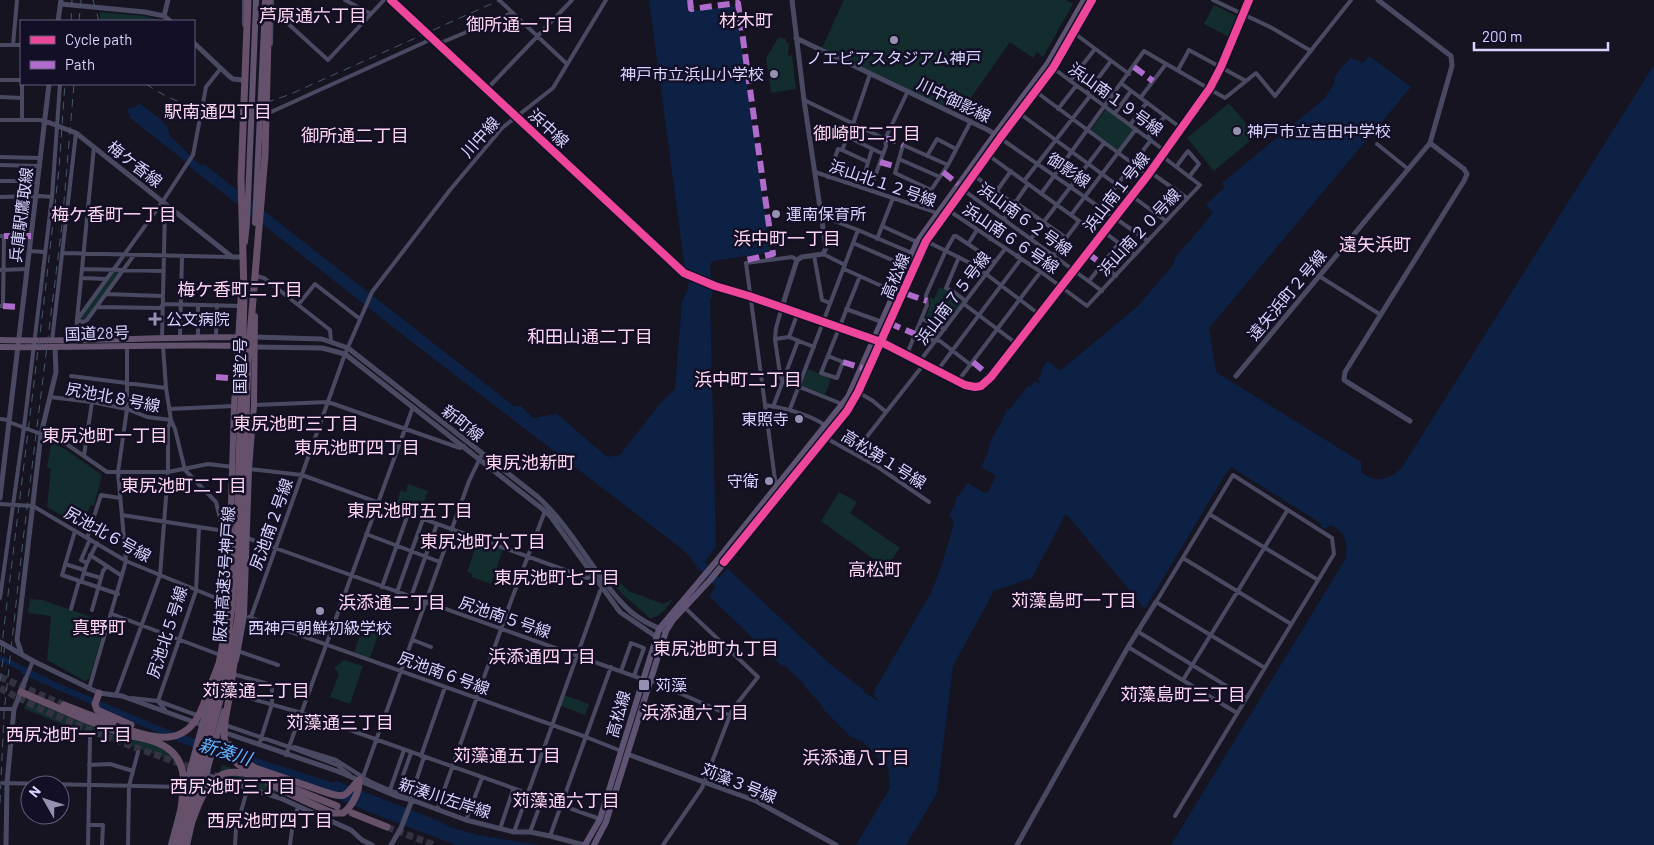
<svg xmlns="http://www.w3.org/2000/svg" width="1654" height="845" font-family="Barlow,'Noto Sans JP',sans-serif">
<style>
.green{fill:#132c2d}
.water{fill:#0d2144}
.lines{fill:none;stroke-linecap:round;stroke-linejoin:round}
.river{stroke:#0d2144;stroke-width:8}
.motorway-tunnel{stroke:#333142;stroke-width:7;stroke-dasharray:7 3.5;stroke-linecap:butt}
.minor{stroke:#4a4962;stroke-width:4}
.tertiary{stroke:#4a4962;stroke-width:5}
.primary{stroke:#5e5373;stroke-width:6}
.trunk{stroke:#62526e;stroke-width:6}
.motorway{stroke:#67516a;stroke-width:7}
.rail{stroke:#43596b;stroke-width:1;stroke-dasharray:8 6;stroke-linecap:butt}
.trunk-bridge{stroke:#62526e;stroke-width:6}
.motorway-bridge{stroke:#67516a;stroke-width:7}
.quiet{stroke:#b06ccc;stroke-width:6;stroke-dasharray:12 6;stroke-linecap:butt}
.cycleway-casing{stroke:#130f26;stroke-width:11}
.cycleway{stroke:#ed469a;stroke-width:8}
.poi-dot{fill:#9591b1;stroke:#130f26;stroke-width:2}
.labels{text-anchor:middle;stroke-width:5;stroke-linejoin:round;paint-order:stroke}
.poi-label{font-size:16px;fill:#d9d4ff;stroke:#130f26;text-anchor:start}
.street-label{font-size:16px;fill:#d9d4ff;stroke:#130f26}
.neighbourhood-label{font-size:18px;fill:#ffd6f0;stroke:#130f26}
.water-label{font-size:18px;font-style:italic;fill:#62b6ff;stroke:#130f26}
</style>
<rect width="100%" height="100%" fill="#161421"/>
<path class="green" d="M844 0H1066L1073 4 1043 57 1037 52 1033 58 1010 42 970 99 953 93 945 107 822 48Z
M1214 5 1239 17 1229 37 1204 24Z
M99 12 145 16 162 21H101Z
M779 37 786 39V43H789L788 56 792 55 796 89 771 93 766 58Z
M1229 103 1256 136 1214 171 1187 138Z
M1106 109 1136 130 1118 151 1090 131Z
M114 271H120V273L87 318 83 319 80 317Z
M939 287 954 293 963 300V302L945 325 943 326 927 319 926 317 930 305V297L934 299Z
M808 369 831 379 825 395 801 386Z
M52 443 65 449 102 475 94 506 90 505 87 515 83 514 81 519 71 521 47 507 51 469 47 468 51 444Z
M408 484 428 491 424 502 418 500 413 514 395 507 401 490 406 492Z
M839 492 857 502 850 513 900 548 886 568 821 521Z
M478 540 503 549 491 584 472 577V574L467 572Z
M619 582 629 591 663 604 673 599C666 608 661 617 650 618L622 594 615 586Z
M30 599 42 600 106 622 89 679 85 681 47 660 51 616 28 613Z
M365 621 381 627 370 658 354 652Z
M344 660 363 666 350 704 330 697 339 674 334 668Z
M564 695 589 704 585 715 561 706Z
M28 698 156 744 169 753 178 763 128 745 89 735 25 709 24 708Z
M222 765 279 784 275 794 219 775Z"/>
<path class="water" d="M649 0H687L689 11 736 6 770 250 766 253 713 261 710 264 712 298H710L716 547 698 570 695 562 682 549 417 346 185 163V161L149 133 129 117 130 115 127 111 130 107 134 108 139 103 159 118 167 126 170 136 190 155 189 156 202 166 204 164 514 406H521L533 418 557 414 607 457 620 455 659 405 675 389 682 302 688 289 690 271 685 268Z
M1369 56 1411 87 1209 328 1216 372 1361 462V472C1375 483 1387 481 1401 469L1654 65V845H1171L1346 558C1348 544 1345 530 1330 525L1325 529 1320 526 1322 524 1231 467 1225 475 1145 609 1068 516 1065 515 1032 578 994 591 953 666 937 793 906 845H856L890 788 888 767 863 742 850 736 823 709 820 703 804 686V684L784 665 782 666 709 596 716 586 715 583 728 568 732 573 831 665 864 690V692L876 700 877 698 874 696V691L931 593 940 570 954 524 952 518 949 516 956 502 955 500 968 483 985 493 988 492 995 478V475L981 467 988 453 990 442 1003 419 1007 409 1009 410 1028 386H1032L1034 381 1040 384 1041 382 1038 379 1042 373V368L1048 361 1060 371 1138 306 1173 265 1175 258 1213 213 1206 205 1225 187 1222 183 1324 99 1334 84 1335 77 1340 69 1351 58 1363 63Z
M0 655 62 685 171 731 334 783 336 781 429 817 453 828 477 835 540 845H456L387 819 256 766 186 745 21 674V671L0 661Z"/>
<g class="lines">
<path class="river" d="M696 559 724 589"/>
<path class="motorway-tunnel" d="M0 677 64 705
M0 688C69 726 145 751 219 777
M387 827 434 845"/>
<path class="minor" d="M345 0 371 14
M391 0 593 188
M499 0 567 64
M1213 0 1272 28 1311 51
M273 10 328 60 384 0
M244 25V0
M1074 33 1129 74
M271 44 272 0
M438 44 512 13
M0 45H21
M13 45 17 0
M1053 68 1165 151
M1178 70 1189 50 1246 81
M0 80H21
M1070 81 1095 49
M22 84V120
M1122 84 1181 128
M487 89 572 0
M1035 91 1148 175
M1087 93 1111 61
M0 97 22 98
M1141 97 1166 64
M804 100 885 139
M1058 109 1076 86
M271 112 432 39
M1019 113 1166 221
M1115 113 1131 91
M0 120H40L45 121
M1130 125 1147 102
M848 137 883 154
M1000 138 1148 241
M1148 138 1165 116
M1377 144 1408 169
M842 150 868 162
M988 155 1100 236
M927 156 937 139 956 149
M0 157 40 158
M899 159 940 177
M0 165 40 166
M832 165 864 176 872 149
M948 165 903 145 895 173 931 190 948 165 971 121
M1176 167 1188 151 1199 164 1189 177
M815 172 932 211 942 217
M1150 172 1187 198
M973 175 1010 201 1015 202 1066 238
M828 177 838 149 842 150 853 124 870 74
M0 181H26L38 183
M1024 181 1090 96
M962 189 1102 291
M870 190 886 146 885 139 908 91
M996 192 1011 171
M1041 194 1144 51 1225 98 1256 73 1275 96 1351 0
M0 197 40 196 52 197
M948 210 1041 272 1087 306 1200 185 1162 156
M1154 213 1173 188
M1071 215 1136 129
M821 216 858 230
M882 226 917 242
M1086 226 1151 140
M1104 232 1135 255
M0 236H4L3 306H0
M877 239 893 198
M990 239 1028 184
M926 241 968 262 986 274 1040 315
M853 243 906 266
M968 244 977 230
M29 251 45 252
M63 253 230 257
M823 254 845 265
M134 255 87 320 83 322 77 320 163 201 193 155 206 87 221 68
M814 255 822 300 830 303
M959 257 946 288 954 292 966 301
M1017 257 1104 143
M1102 264 1116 276
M82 269 163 271
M844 269 895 292
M0 270 27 269
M256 276 264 278 330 330 331 341
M1319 276 1381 315
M82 278 107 279
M1089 281 1119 243
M106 294 162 296
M964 304 1017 344
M298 305 315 284 360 319
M97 307 160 308 164 304 240 306
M782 307 776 328 775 339 780 374 782 380 842 404
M846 309 882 322
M922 319 945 329
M915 334 932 340 940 341 971 365
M198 337V305
M216 337 217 305
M789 337 798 312
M180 338 182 256
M162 339 165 209 163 203
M775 339 789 337 814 347
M75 340 94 147
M52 341 76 133
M907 354 927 305 926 295 946 250 954 236H956L995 262
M828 356 843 362 837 378 821 373 860 276
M920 361 1005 249
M937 371 1021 259
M71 376 166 388
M958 381 1079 221
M981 386 991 377 1017 344 1074 269 1116 217 1210 88 1221 67 1249 0
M858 392 873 401 886 412
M50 397 92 402 127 409 147 417 171 420
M254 405 328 402 460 448 464 446
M765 405C789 409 813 415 832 430
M773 407 798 341
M169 409 234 406
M790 409 858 230 912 253
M0 419 9 420
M171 420 175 429 185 470 216 502 223 531
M9 422 65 443 107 472H168L208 464 233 467
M826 438 878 467 929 502
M854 453 924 364
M84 456 92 402
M249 469 302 475 587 578 595 576
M778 496 776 487 746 263 792 257 797 260
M0 504 33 506 126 561 228 603
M1209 514 1318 580
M122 515 231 532
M75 531 62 575 118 594
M366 534 440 562
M87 538 101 495 120 498
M247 538 642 679
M90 555 122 576
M1183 558 1291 624
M87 563 81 560 90 539
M65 564 84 570
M84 573 101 578
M81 582 87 563 97 543
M382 587 408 514
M397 592 423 519
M411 597 437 524
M0 598 24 427 52 197 60 84
M71 609 79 581
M92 610 103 571 107 566
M112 614 220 655
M249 617 586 737 621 751
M251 617 345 354 372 292 450 190 502 128 553 88 606 0
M1137 631 1246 698
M413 640 431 647
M1128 647 1237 713
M238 651 278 665
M621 671 631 643 644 648 634 676
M233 674 272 685V704L259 745
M26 678 33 661
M650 680 729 715
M1183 680 1287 511
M89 689 126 561 118 472 127 409V345
M231 693 302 713 600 819
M116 695 160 575 168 472V428L171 420 166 388 163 346
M132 698 158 701 199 716
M0 709H14
M165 710 158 701 196 591 199 527
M225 725 289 747 337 765 350 775
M294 747 336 760 369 781 408 798
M286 755 413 407
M421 756 445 687
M89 765 110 764 133 771
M363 777 469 481 482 454
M3 783 183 787
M390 790 404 750
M397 792 411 753
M411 800V796L424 757
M437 810 511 601 545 511
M1175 816 1334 554 1332 538 1233 475 1156 602 1265 668
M466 820 482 778
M89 825H103L102 845
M500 829 513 790
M514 832 599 594 600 591 604 589
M530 832 542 800
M550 836 611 667
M88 845 90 738
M128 845 129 786 138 752
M235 845 236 829 248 787
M290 845 293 822 298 807
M663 845 702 788 732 710 758 677 684 607"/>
<path class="tertiary" d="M168 0 164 16 170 21
M1378 0 1451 56 1452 66 1430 143
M61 4 145 12 164 16
M58 21 61 0
M796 38 988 130 998 136
M194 43 229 76 233 79 242 80
M45 121 76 133 232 257H243
M593 188 681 271 689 276 715 286 749 296 881 342 965 385 975 387 981 386
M782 307 797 260 802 257 823 254 826 248 804 100 792 0
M254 337 322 339 348 348 538 497C571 527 591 569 621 602 633 616 649 625 666 631
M254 347 322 348 345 354 545 511 551 517 620 612 658 638
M1236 376 1430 143 1464 169 1467 174 1464 181 1345 372 1344 380 1347 382 1410 421
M0 498 49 84
M0 642 33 661 99 693 122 696 205 726
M22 655 17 640 41 434 56 372 55 348
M223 732 337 771 396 796 412 800 466 820 514 832H530L550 836 584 845
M627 754 756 801 836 845
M203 774 280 798 351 830 362 840 372 845
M6 845 7 783 14 709 26 678
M391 845 401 828 412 800
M1017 845 1128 647 1156 602"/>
<path class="primary" d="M585 845 600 819 659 629 719 558 848 397 917 242 995 134 1048 63 1084 0
M594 845 606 822 666 631 673 620 711 579 847 411 858 392 926 241 1000 138 1053 68 1092 0"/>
<path class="trunk" d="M255 28 256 0
M264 28 265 0
M245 242 247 223
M0 340C80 342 160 337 240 337
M0 347C80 348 161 344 241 346
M236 660 244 616 249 469 254 405 255 316
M219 661 227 618 228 603 234 406 241 292
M185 789 211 692
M200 796 224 711
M171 845 180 811
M187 845 194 815"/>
<path class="motorway" d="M238 618 240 589
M21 692 86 720 127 735
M99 693 95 704 97 710 131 725
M64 705 113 724
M277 782 337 806
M328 793C349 800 346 792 359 780
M303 800 332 813H343C352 807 360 791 359 780
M352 813 387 827"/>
<path class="rail" d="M93 0 99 21
M71 21 72 0
M79 21 81 0
M146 84C194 118 241 114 293 93L500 0
M1 652 45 293 59 169 65 84
M0 681 5 645
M0 803 4 713 23 540 62 225 74 84"/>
<path class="trunk-bridge" d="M247 223 255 28
M255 223 264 28"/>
<path class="motorway-bridge" d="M240 589 248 360 265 155 269 0
M235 656C233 670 231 685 229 699 225 721 217 748 238 764 249 773 264 777 277 782
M129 730C142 734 155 738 168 737 195 735 203 708 210 686 214 677 218 667 221 657
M127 735C137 737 149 739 158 743 191 757 184 787 180 815
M230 745 239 758 255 768 328 793
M269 784 303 800
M193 819C204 789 215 762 253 776
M176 845 222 671 232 607 237 525 243 334 244 295 241 178 248 0
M182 845 227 673 238 618"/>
<path class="quiet" d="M690 0 691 9 738 3 773 254 746 260
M1134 67 1153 81
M885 139H891L903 145
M880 162 897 167
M943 172 958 184
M864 176 874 179
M4 236H31
M1087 253 1102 264
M907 294 927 301
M3 306 19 307
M889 323 915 334
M843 362 862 368
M973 362 991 377
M216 377 229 378"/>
<defs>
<path id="cycleway" d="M391 0 684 273 715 286 749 296 881 342 965 385 975 387 981 386 991 377 1148 175 1210 88 1221 67 1249 0
M724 562 847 411 858 392 926 241 1000 138 1053 68 1092 0"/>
</defs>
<use href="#cycleway" class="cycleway-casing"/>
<use href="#cycleway" class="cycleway"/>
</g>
<g class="poi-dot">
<circle cx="894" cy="40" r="5"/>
<circle cx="774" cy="74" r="5"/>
<circle cx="1237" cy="131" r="5"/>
<circle cx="776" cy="214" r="5"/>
<path d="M152.5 311.5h5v5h5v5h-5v5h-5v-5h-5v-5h5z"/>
<circle cx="799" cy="419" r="5"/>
<circle cx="769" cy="481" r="5"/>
<circle cx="320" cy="611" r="5"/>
<rect x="638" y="679" width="12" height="12" rx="2.5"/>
</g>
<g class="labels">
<g class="poi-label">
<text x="894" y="64" text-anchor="middle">ノエビアスタジアム神戸</text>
<text x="764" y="80" text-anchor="end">神戸市立浜山小学校</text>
<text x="1247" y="137">神戸市立吉田中学校</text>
<text x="786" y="220">運南保育所</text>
<text x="166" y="325">公文病院</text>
<text x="789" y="425" text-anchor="end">東照寺</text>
<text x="759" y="487" text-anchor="end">守衛</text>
<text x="320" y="634" text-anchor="middle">西神戸朝鮮初級学校</text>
<text x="655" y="691">苅藻</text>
</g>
<g class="street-label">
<text transform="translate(1116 99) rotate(36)" y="6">浜山南１９号線</text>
<text transform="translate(954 100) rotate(26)" y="6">川中御影線</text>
<text transform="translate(549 128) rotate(43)" y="6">浜中線</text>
<text transform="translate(480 137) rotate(-48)" y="6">川中線</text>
<text transform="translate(135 164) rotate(38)" y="6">梅ケ香線</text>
<text transform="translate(1069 170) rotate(34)" y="6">御影線</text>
<text transform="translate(883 183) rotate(19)" y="6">浜山北１２号線</text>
<text transform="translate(1116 192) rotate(-52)" y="6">浜山南１号線</text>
<text transform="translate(21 215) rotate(-83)" y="6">兵庫駅鷹取線</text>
<text transform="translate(1025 219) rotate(36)" y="6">浜山南６２号線</text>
<text transform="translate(1139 232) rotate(-47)" y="6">浜山南２０号線</text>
<text transform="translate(1011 238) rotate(34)" y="6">浜山南６６号線</text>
<text transform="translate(895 276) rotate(-67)" y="6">高松線</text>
<text transform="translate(1287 295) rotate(-50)" y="6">遠矢浜町２号線</text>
<text transform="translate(953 298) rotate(-53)" y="6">浜山南７５号線</text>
<text transform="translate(97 333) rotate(-2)" y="6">国道28号</text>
<text transform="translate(240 366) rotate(-90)" y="6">国道2号</text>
<text transform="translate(113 397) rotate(11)" y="6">尻池北８号線</text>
<text transform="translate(463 423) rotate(38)" y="6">新町線</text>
<text transform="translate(884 459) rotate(32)" y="6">高松第１号線</text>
<text transform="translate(271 524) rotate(-70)" y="6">尻池南２号線</text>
<text transform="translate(108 534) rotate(29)" y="6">尻池北６号線</text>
<text transform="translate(224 574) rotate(-86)" y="6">阪神高速3号神戸線</text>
<text transform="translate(505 617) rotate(19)" y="6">尻池南５号線</text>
<text transform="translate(167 632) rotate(-72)" y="6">尻池北５号線</text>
<text transform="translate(444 673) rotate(20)" y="6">尻池南６号線</text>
<text transform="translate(618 714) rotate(-74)" y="6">高松線</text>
<text transform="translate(739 783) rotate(22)" y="6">苅藻３号線</text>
<text transform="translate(445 798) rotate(18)" y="6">新湊川左岸線</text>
</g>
<g class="neighbourhood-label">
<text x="313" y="22">芦原通六丁目</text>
<text x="746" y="27">材木町</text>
<text x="520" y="31">御所通一丁目</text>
<text x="218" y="118">駅南通四丁目</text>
<text x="867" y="140">御崎町二丁目</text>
<text x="355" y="142">御所通二丁目</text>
<text x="114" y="221">梅ケ香町一丁目</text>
<text x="787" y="245">浜中町一丁目</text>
<text x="1375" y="251">遠矢浜町</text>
<text x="240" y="296">梅ケ香町二丁目</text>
<text x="590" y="343">和田山通二丁目</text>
<text x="748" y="386">浜中町二丁目</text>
<text x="296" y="430">東尻池町三丁目</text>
<text x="105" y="442">東尻池町一丁目</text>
<text x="357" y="454">東尻池町四丁目</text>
<text x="530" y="469">東尻池新町</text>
<text x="184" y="492">東尻池町二丁目</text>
<text x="410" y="517">東尻池町五丁目</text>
<text x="483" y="548">東尻池町六丁目</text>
<text x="875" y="576">高松町</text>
<text x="557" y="584">東尻池町七丁目</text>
<text x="1074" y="607">苅藻島町一丁目</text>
<text x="392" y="609">浜添通二丁目</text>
<text x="99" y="634">真野町</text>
<text x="716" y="655">東尻池町九丁目</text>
<text x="542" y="663">浜添通四丁目</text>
<text x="256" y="697">苅藻通二丁目</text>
<text x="1183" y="701">苅藻島町三丁目</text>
<text x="695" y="719">浜添通六丁目</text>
<text x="340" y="729">苅藻通三丁目</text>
<text x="69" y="741">西尻池町一丁目</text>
<text x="507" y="762">苅藻通五丁目</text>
<text x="856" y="764">浜添通八丁目</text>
<text x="233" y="793">西尻池町三丁目</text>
<text x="566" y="807">苅藻通六丁目</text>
<text x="270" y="827">西尻池町四丁目</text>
</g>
<g class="water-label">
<text transform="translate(225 752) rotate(17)" y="6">新湊川</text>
</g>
</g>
<rect x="20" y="20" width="175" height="65" fill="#130f26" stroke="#625e7d"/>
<rect x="30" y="36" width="25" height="8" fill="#ed469a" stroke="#625e7d"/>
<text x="65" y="45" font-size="15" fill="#d9d4ff">Cycle path</text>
<rect x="30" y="61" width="25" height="8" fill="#b06ccc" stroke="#625e7d"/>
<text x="65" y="70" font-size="15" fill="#d9d4ff">Path</text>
<g transform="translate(45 800) rotate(309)"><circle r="24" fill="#130f26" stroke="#625e7d"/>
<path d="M0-4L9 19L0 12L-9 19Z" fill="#9591b1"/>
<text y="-8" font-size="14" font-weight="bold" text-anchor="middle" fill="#d9d4ff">N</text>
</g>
<path d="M1474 42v8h134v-8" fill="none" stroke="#d9d4ff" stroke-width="2.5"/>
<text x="1482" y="42" font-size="15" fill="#d9d4ff" stroke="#130f26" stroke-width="4" paint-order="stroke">200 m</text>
</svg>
